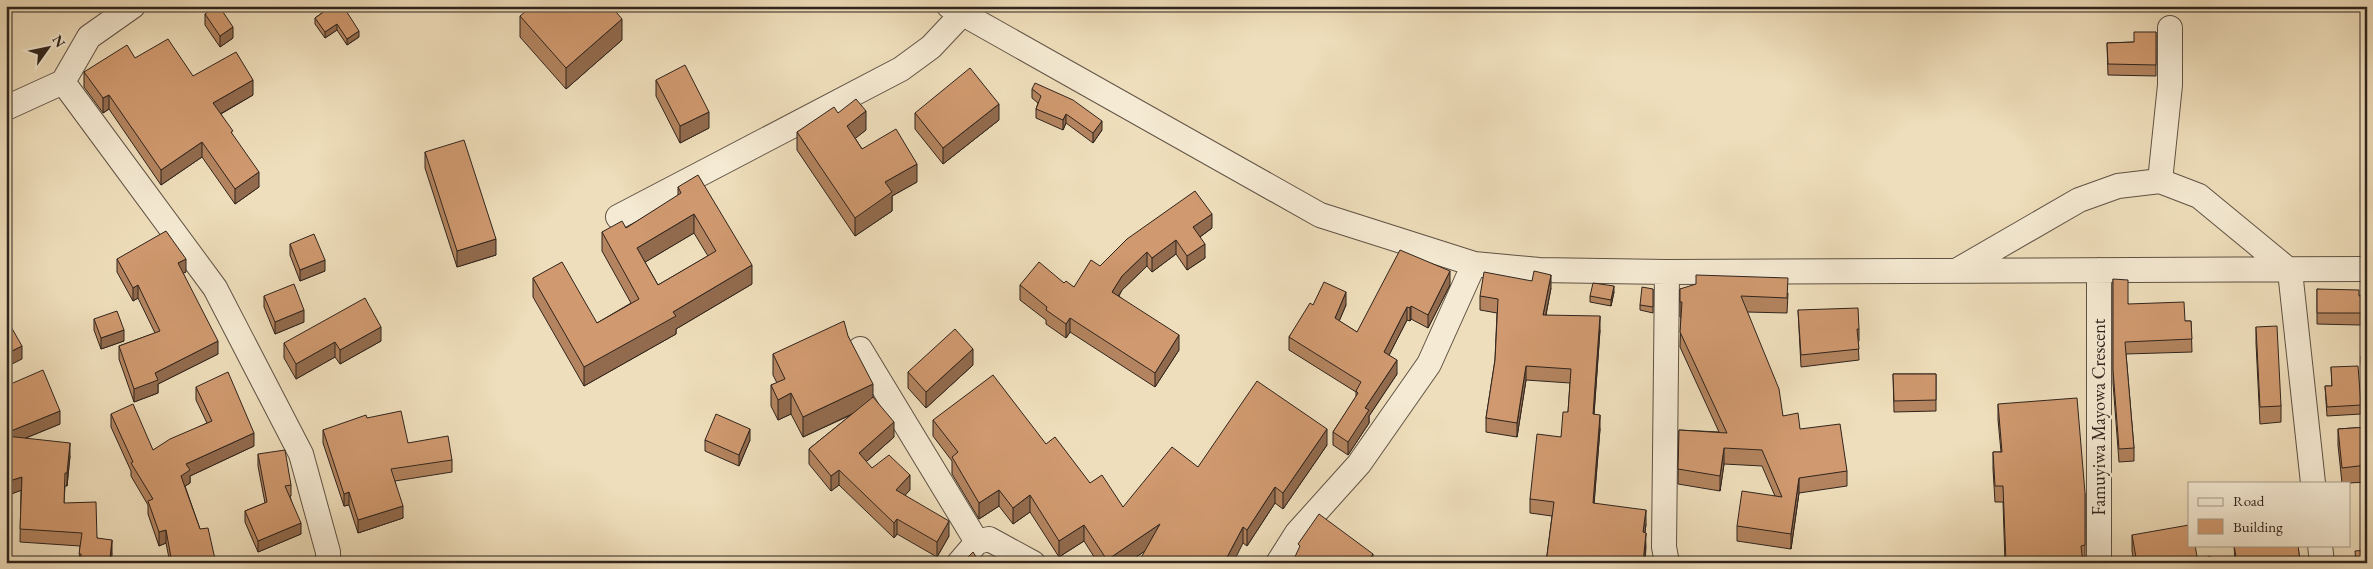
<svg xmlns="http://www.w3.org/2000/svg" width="2373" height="569" font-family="'EB Garamond',serif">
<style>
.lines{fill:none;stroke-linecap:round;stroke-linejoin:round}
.minor-casing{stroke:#5f5244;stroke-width:26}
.minor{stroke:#f5ead3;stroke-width:24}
.wall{fill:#b3845f;stroke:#2f241d;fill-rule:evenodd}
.shaded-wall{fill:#926b4e;stroke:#2f241d}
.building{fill:#d0996f;stroke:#2f241d;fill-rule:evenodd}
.labels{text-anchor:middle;stroke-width:4.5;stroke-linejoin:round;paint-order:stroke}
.street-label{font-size:18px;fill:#2f241d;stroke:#f5ead3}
</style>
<rect width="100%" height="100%" fill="#efdebb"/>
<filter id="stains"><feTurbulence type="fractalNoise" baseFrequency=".004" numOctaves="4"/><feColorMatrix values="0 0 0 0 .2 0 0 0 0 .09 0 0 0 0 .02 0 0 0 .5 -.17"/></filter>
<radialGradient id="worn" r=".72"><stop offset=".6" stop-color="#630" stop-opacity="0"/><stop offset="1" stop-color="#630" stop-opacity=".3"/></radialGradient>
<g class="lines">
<defs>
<path id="minor" d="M949 6 1320 215 1474 264 1539 270 1667 272 2367 269
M63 82 215 288 301 454 328 552V563
M6 108 63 82 89 37 133 6
M2160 181 2170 85V28
M618 217 901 69 931 47 963 13
M2099 270V563
M1956 271 2079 200 2118 186 2160 181 2199 196 2290 271 2313 483
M860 349 977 542
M2320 545 2322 563
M959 563 977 542 989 539 1033 563
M1278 563 1297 533 1359 464 1429 364 1474 264
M1667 563 1664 547 1667 272"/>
</defs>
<use href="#minor" class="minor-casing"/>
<use href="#minor" class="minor"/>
</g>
<path class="wall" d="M332 6 359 37 347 45 337 30 325 38 315 24V18Z
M205 14 233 38 220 47 205 25Z
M520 16 622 40 566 89 520 37Z
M2156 32V76L2108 75 2107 43 2134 42Z
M135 58 253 95 221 114 233 136 259 187 235 204 202 157 161 185 109 109 103 113 84 87V72Z
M656 80 709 128 680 143 656 96Z
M1032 89 1102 130 1093 143 1066 123 1063 130 1036 118V109L1038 103 1032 98Z
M838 113 866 130 855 138 862 149 917 182 892 196V211L855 236 797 150V132Z
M915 113 999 120 943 164 915 129Z
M425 152 496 255 457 267 425 168Z
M678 187 752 284 676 329V334L584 386 533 297V278L597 323 631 303 602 251V232L626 228 678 196ZM694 233 708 256 658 285 645 262Z
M1212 228 1200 237 1205 258 1187 270 1176 254 1152 272 1147 266 1122 290 1119 296 1179 350 1155 387 1070 332 1066 338 1046 324V320L1020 300V285L1064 283 1074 287 1100 266Z
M290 244 325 271 300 281 290 255Z
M117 259 186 272 183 273 218 354 158 384V393L134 402 119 359V346L155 333 138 298 133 301 117 272Z
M2113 279 2128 304 2185 321H2191L2192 352 2126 354 2134 448V461L2119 462 2113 383Z
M1532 281 1551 288 1546 315 1600 330 1594 414 1600 429 1594 503 1646 524 1645 533 1646 547 1645 563H1546L1552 516 1530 513V499L1561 437 1568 412 1570 383 1526 380 1517 437 1486 432V418L1495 360 1497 313 1480 310V296Z
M1450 285 1428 328 1411 319 1410 321 1407 320 1389 355 1397 374 1369 416V423L1348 455 1333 445V432L1356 397V392L1289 350V337L1313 305H1346L1339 321 1357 332Z
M1653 289V313L1640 310V305Z
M1680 289 1788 293 1787 313 1747 312 1783 416 1800 429 1847 471V486L1799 493 1791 549 1737 541V526L1775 496 1762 466 1724 464 1720 491 1678 484 1679 430 1719 432 1680 347 1681 317H1680Z
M2317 289 2359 296H2367V324L2359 325 2317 324Z
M1614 292 1611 306 1590 302V296Z
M264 296 304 322 275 334 264 307Z
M1798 310 1859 329V341H1858L1859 360 1801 367Z
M94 319 124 341 101 349 94 330Z
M2256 327 2281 406V422L2260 424 2256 343Z
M848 336 873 397 894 437 866 462 872 468 910 490 905 495 949 536 937 557 897 534 894 538 839 485 831 491 809 464V449L851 415 803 437 791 414 778 420 771 406V385L777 383 773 375V354Z
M381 341 340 364 335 357 296 379 284 358V343Z
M2367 355V380H2364L2361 362V356Z
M973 365 926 408 908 388V372Z
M2331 367 2361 405V414L2327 416 2325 386H2332Z
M1893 374H1936V411L1894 412Z
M6 386 60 424 26 438 70 456 67 486H65L64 503 112 553 111 563H79L80 546 20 542 21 490 6 496Z
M196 387 254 446 190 476V483L185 486 200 529 215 563H170L166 543 159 546 148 514V505L131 476V471L111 427V414L153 450 207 423 196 400Z
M1998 404 2085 493V562H2083V563H2005L2003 502H1995L1993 469V452H2001L1998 420Z
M367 418 408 443 452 460V472L395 481 403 518 358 533 349 505 344 506 323 443V430Z
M933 420 1046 444 1090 483 1123 507 1198 467 1327 445 1283 509 1275 503 1247 546 1243 543 1145 551 1127 563H1098L1084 541 1059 557 1030 512 1013 524 999 506 979 519 952 474V461L933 436Z
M2367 427V482L2349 483H2342L2338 445V429Z
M705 440H750L739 466 705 451Z
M258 454 291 485V496H290L301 534 258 552 245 522V511L265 503 258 466Z
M2132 535 2198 562 2213 563H2134L2132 551Z
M2234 545H2298L2300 563H2235Z"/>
<path class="shaded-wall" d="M622 19V40L566 89V68Z
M337 24V30L325 38V32Z
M233 27V38L220 47V36Z
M359 31V37L347 45V39Z
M253 80V95L213 118V103Z
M109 95V109L103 113V98Z
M999 104V120L943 164V148Z
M866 111V130L847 145V126Z
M709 112V128L680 143V126Z
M1066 114V123L1063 130V120Z
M1102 121V130L1093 143V133Z
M202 142V157L161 185V170Z
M917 164V182L892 196V211L855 236V218L885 182Z
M259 172V187L235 204V189Z
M694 214V233L637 267V248Z
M1212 214V228L1193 242V227Z
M496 239V255L457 267V251Z
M1176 240V254L1152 272V258Z
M1205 244V258L1187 270V256Z
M1147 252V266L1122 290 1112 306V292L1122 276Z
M186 259V272L178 276V263Z
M325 260V271L300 281V270Z
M752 265V284L676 329V334L584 386V367L673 312Z
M1450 271V285L1428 328V315Z
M1551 275V288L1543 329V315Z
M138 285V298L133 301V288Z
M1614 286V292L1611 306V300Z
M1346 292V305L1335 331V318Z
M1411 306V319L1410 321V308Z
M1407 307V320L1384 365V352Z
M304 310V322L275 334V322Z
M1600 316V330L1593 428V414Z
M1070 318V332L1066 338V324Z
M381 327V341L340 364V350Z
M124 330V341L101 349V338Z
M1179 335V350L1155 387V373Z
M218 341V354L158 384V393L134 402V389L155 373Z
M335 342V357L296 379V364Z
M22 346V359L6 367V354Z
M973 349V365L926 408V392Z
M1397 360V374L1369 416V423L1348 455V442L1365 408Z
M1526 366V380L1517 437V423Z
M873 384V404L803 437V417Z
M791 393V414L778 420V400Z
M60 411V424L6 446V433Z
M1600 415V429L1593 517V503Z
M894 422V437L859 468V453Z
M750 429V440L739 466V455Z
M1327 429V445L1283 509V493Z
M254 433V446L190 476V483L181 489V476L186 464Z
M70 443V456L67 486V473Z
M1724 448V464L1720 491V476Z
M839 470V485L831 491V476Z
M910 475V490L896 505V490Z
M22 477V490L6 496V482Z
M1799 478V493L1791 549V534Z
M1275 487V503L1247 546V530Z
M999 490V506L979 519V503Z
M349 492V505L344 506V494Z
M1030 495V512L1013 524V508Z
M403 506V518L358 533V520Z
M1646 510V524L1643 546V532Z
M897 519V534L894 538V523Z
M949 521V536L937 557V542Z
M301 523V534L258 552V541Z
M1160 524V541L1127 563H1107V560Z
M1084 525V541L1059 557V541Z
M1243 527V543L1233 563H1224Z
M166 530V543L159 546V532Z
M1646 533 1645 563H1643Z
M112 540V553L111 563H110Z
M1373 554V563H1367Z
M215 559V563H201Z"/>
<path class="building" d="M216 6H219L233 27 220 36 205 14Z
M332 6H343L359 31 347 39 337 24 325 32 315 18Z
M532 6H611L622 19 566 68 520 16Z
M2134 32H2156V65L2108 64 2107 43 2134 42Z
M168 39 193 76 236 52 253 80 213 103 233 131 231 132 259 172 235 189 202 142 161 170 109 95 103 98 84 72 127 45 135 58Z
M685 65 709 112 680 126 656 80Z
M970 68 999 104 943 148 915 113Z
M1035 83 1073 100 1102 121 1093 133 1066 114 1063 120 1036 109 1041 96 1032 89Z
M856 99 866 111 847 126 862 149 896 129 917 164 885 182 892 192 855 218 797 132 834 107 838 113Z
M464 140 496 239 457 251 425 152Z
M698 175 752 265 673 312 676 316 584 367 533 278 562 262 597 323 639 299 602 232 622 221 626 228 681 193 678 187ZM694 214 716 251 658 285 637 248Z
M1195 191 1212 214 1193 227 1205 244 1187 256 1176 240 1152 258 1147 252 1122 276 1112 292 1179 335 1155 373 1070 318 1066 324 1046 310 1047 307 1020 285 1039 262 1064 283 1066 281 1074 287 1091 260 1100 266 1127 239Z
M166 231 186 259 178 263 218 341 155 373 158 380 134 389 119 346 160 331 138 285 133 288 117 259Z
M314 234 325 260 300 270 290 244Z
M1400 250 1450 271 1428 315 1411 306 1410 308 1407 307 1384 352 1397 360 1365 408 1369 410 1348 442 1333 432 1358 393 1356 391 1361 382 1289 337 1310 303 1313 305 1324 282 1346 292 1335 318 1357 332Z
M1534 271 1551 275 1543 315 1600 316 1593 414 1600 415 1593 503 1646 510 1643 532 1646 533 1643 563H1546L1554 502 1530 499 1537 434 1561 437 1563 412H1568L1571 369 1526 366 1517 423 1486 418 1495 360 1498 299 1480 296 1484 272 1532 281Z
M1696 275 1788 278 1787 298 1741 296 1779 389 1783 416 1798 413 1800 429 1840 424 1847 471 1799 478 1791 534 1737 526 1742 491 1782 497 1762 450 1724 448 1720 476 1678 469 1679 430 1727 433 1680 332 1682 302H1680V289L1696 284Z
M2113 279 2128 280V304L2184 302 2185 321H2191L2192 339 2125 342 2134 448 2119 449 2113 370Z
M1593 283 1614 286 1611 300 1590 296Z
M294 284 304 310 275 322 264 296Z
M1642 287 1653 289V307L1640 305Z
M2317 289 2359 290V296H2367V313H2317Z
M365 298 381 327 340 350 335 342 296 364 284 343Z
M1858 308 1859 329H1857L1859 349 1801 355 1798 310Z
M117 311 124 330 101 338 94 319Z
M6 318 22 346 6 354Z
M844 321 848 336 873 384 803 417 791 393 778 400 771 385 785 379 773 354Z
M2277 326 2281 406 2260 407 2256 327Z
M955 329 973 349 926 392 908 372Z
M2367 355V374H2364L2361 356Z
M2358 366 2361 405 2327 407 2325 386H2332L2331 367Z
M43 370 60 411 6 433V386Z
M228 372 254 433 186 464 190 470 181 476 200 529 208 528 215 559 201 563H172L166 530 159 532 148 501 153 499 131 463 133 462 111 414 133 404 153 450 170 439 212 421 196 387Z
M1893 374H1936V400L1894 401Z
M993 375 1046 444 1055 437 1090 483 1102 475 1123 507 1172 447 1198 467 1257 381 1327 429 1283 493 1275 487 1247 530 1243 527 1224 563H1138L1160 524 1107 560 1084 525 1059 541 1030 495 1013 508 999 490 979 503 952 457 958 452 933 420Z
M873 397 894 422 859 453 872 468 889 455 910 475 896 490 949 521 937 542 897 519 894 523 839 470 831 476 809 449Z
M2077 398 2085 493V545L2081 546 2083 563H2006L2003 486H1995L1993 452H2002L1998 404Z
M401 411 408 443 448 436 452 460 391 469 403 506 358 520 349 492 344 494 323 430 366 415 367 418Z
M716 414 750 429 739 455 705 440Z
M2367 427V465L2342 468 2338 429Z
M6 436 70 443 67 473H65L64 503 96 502 97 538 112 540 110 558H107V563H81V554H79L82 533 20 529 22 477 6 482Z
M285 450 291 485 285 486 301 523 258 541 245 511 267 502 258 454Z
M1319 514 1373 554 1367 563H1292L1300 546 1298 544Z
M2189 525V545H2195L2198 562 2210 556 2213 563H2137L2132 535Z
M2234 545H2298L2300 562 2291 563H2237Z
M2367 550V563H2356L2355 551Z
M973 552 980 563H958L957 561H964Z
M1034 562H1040L1041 563H1033Z"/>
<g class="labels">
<g class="street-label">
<text transform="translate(2099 417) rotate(-90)" y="6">Famuyiwa Mayowa Crescent</text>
</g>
</g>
<rect width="2373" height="569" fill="none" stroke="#efdebb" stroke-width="25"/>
<rect x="8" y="8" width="2358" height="554" fill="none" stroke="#2f241d" stroke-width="2.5"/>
<rect x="12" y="12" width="2348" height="544" fill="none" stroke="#2f241d"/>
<rect x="2188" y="482" width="162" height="65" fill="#f5ead3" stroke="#a69b8a"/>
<rect x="2198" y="498" width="25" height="8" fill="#f5ead3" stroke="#a69b8a"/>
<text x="2233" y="506" font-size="15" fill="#2f241d">Road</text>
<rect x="2198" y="519" width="25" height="15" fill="#d0996f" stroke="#a69b8a"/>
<text x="2233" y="532" font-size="15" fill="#2f241d">Building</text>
<g transform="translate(48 48) rotate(57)" stroke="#f5ead3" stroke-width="4" paint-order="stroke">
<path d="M0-4L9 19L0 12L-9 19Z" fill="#2f241d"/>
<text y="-8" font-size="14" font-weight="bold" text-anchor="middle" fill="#2f241d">N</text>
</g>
<rect width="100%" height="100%" filter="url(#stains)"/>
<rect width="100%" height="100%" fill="url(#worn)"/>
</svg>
